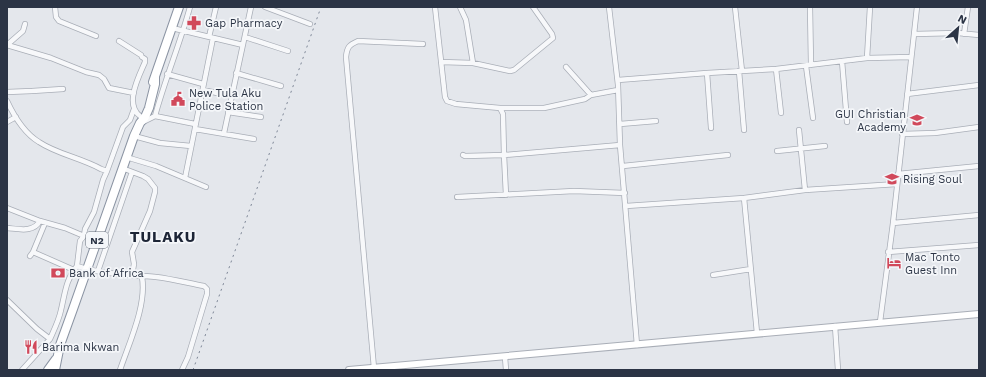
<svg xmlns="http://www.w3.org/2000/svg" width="986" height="377" font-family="'Work Sans',sans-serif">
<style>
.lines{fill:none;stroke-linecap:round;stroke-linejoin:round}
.street-casing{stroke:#a9aeb7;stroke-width:6}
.secondary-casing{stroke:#a9aeb7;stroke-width:8}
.highway-casing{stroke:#8b94a3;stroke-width:10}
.street{stroke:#f7f8fa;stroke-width:4.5}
.secondary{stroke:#fff;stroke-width:6}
.highway{stroke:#fff;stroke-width:8}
.rail{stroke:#7d8696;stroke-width:1;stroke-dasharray:2 4;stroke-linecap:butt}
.labels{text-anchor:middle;stroke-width:3.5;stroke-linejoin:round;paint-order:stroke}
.shield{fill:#f4f6f9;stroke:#676e7b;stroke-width:1}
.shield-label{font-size:10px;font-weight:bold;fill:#2b3445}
.poi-label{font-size:11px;fill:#2b3445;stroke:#f4f6f9;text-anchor:start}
.district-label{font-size:15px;font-weight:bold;letter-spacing:1px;fill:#1d2536;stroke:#f4f6f9}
</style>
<rect width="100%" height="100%" fill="#e4e7ec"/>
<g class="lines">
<defs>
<path id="street" d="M55 7 56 17 59 21 96 36
M265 7 310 24
M435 7 445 97 447 101 456 104 500 108
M460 7 466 20 473 63
M609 7 618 85 620 145 637 345
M735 7 742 71
M810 7 811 65
M172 28 243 45
M914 34 958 33 979 35
M964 34 968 7
M209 37 216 7
M245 37 288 51
M119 41 141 55
M7 45 51 58 86 72 99 75 104 79 109 88 134 93
M7 45 23 31 25 24
M867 58 870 7
M842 61 847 122
M441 62 473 63 510 71 514 70 553 38 552 34 533 7
M806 66 813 118
M566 67 591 95
M776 69 781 113
M739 71 744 130
M236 73 281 86
M707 73 711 128
M167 74 203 84
M618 80 707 73 776 69 867 58 911 57
M203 90 231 96
M7 92 32 91 63 89
M907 94 979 85
M7 101C14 116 24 133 39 142 57 154 81 158 101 169L107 171 103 180 94 212 85 229 84 236 80 241 77 266C100 274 131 275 156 277 172 279 188 283 204 286L207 289V294L188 357 182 370
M228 112 261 117
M140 116C124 104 139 76 145 62V59L142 57
M155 116C165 79 180 44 190 7
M7 122 16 117
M143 122 155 116 195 124
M620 124 656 121
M195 129 254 139
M799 130 805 190
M224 133 251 7
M902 134 935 133 979 127
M134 136 160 143 191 146
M777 151 825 146
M463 155 465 156 504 155 503 114 500 108H544L585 99 591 95 618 90
M126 157 156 166 206 187
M623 166 728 155
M122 168 143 176 148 179 155 188V192L150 211 132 252 134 264 132 275
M107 171 123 127 130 120 134 109
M898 174 979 166
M185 178 213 38
M506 195 504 155 620 145
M457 197 574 191 625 193
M744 198 757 333
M626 206 744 198 805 190 897 184
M7 208 40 221
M893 223 979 215
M7 228C19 229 33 233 40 221L65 228 84 236
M33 252 74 270
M888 252 979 245
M30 256 33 252 45 223
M98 271 132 172
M713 275 751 269
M7 300 37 329 50 339C54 330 59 320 61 310 65 293 66 279 77 266
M880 322 893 223 917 7
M835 326 838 370
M505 357 506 370
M374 368 346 57C347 47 349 45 358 41L423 44
M22 370 50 339
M120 370C129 343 147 305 142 277"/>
<path id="secondary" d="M349 370 979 314"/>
<path id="highway" d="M153 82 179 7
M48 370 56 359
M55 370 60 345 73 309 134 136 140 123 145 117 149 108 155 84V77"/>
</defs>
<use href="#street" class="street-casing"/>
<use href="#secondary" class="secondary-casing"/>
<use href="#highway" class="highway-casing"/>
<use href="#street" class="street"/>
<use href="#secondary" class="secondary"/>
<use href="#highway" class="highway"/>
<path class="rail" d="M193 370 321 7"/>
</g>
<defs>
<symbol id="pharmacy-bare" viewBox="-9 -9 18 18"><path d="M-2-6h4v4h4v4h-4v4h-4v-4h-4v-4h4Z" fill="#d1495b" stroke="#f4f6f9" stroke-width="2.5" paint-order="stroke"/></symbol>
<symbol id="civic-bare" viewBox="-9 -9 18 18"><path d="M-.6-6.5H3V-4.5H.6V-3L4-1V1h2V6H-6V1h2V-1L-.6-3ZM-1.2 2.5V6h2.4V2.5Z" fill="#d1495b" stroke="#f4f6f9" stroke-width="2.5" paint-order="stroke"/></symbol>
<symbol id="school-bare" viewBox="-9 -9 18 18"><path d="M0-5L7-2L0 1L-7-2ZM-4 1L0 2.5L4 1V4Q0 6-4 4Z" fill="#d1495b" stroke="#f4f6f9" stroke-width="2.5" paint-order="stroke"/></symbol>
<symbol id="hotel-bare" viewBox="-9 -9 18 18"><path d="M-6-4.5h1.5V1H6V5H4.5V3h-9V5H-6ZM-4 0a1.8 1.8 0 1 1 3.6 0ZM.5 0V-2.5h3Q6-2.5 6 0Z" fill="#d1495b" stroke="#f4f6f9" stroke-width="2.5" paint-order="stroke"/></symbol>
<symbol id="bank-bare" viewBox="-9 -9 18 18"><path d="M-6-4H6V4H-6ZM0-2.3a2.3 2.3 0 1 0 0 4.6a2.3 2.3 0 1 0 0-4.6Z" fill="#d1495b" stroke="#f4f6f9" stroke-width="2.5" paint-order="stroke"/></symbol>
<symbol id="restaurant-bare" viewBox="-9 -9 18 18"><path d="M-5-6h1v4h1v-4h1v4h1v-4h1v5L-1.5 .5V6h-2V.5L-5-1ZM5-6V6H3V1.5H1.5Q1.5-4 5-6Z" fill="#d1495b" stroke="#f4f6f9" stroke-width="2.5" paint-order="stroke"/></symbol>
</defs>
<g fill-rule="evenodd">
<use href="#pharmacy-bare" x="184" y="13" width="20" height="20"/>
<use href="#civic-bare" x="168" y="89" width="20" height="20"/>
<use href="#school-bare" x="907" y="110" width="20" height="20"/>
<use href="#school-bare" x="882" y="169" width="20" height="20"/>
<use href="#hotel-bare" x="884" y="253" width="20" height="20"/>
<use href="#bank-bare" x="48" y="263" width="20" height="20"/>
<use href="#restaurant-bare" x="21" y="337" width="20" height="20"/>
</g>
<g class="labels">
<rect class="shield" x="86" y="232" width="22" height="16" rx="3"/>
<g class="shield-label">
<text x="97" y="244">N2</text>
</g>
<g class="poi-label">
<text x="205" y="27">Gap Pharmacy</text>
<text x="189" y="97">New Tula Aku<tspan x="189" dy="13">Police Station</tspan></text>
<text x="906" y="118" text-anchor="end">GUI Christian<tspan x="906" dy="13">Academy</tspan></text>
<text x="903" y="183">Rising Soul</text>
<text x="905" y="261">Mac Tonto<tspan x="905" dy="13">Guest Inn</tspan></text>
<text x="69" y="277">Bank of Africa</text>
<text x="42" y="351">Barima Nkwan</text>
</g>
<g class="district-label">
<text x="163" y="242">TULAKU</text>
</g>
</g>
<rect width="986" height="377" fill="none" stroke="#2b3445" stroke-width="16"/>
<g transform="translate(958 28) rotate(27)" stroke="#f4f6f9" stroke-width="3" paint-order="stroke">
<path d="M0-3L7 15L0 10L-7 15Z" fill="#2b3445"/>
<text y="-6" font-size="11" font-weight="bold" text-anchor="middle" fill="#2b3445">N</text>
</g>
</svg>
